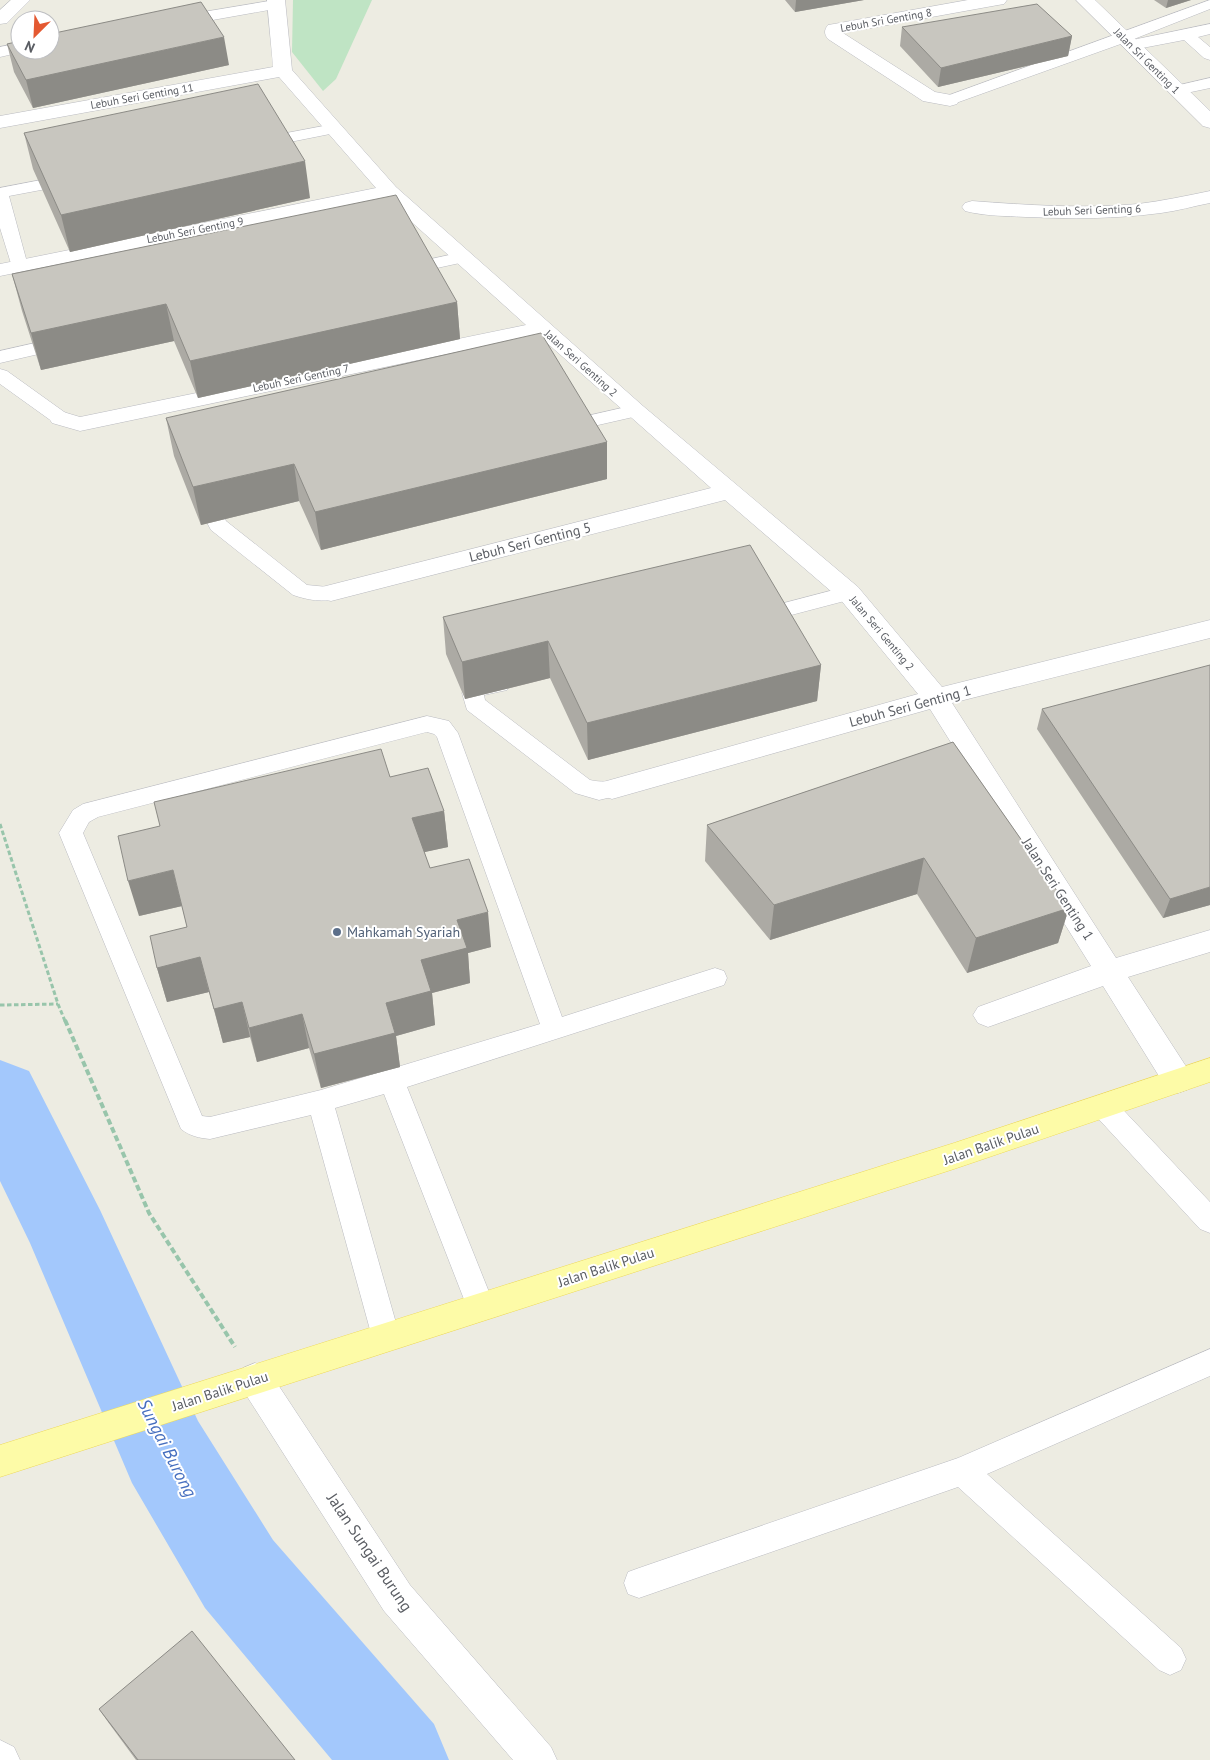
<svg xmlns="http://www.w3.org/2000/svg" width="1210" height="1760" font-family="'PT Sans',sans-serif">
<style>
.green{fill:#bfe4c4}
.lines{fill:none;stroke-linecap:round;stroke-linejoin:round}
.river{fill:#a3c8fc;fill-rule:evenodd}
.service-casing{stroke:#babbc1;stroke-width:1}
.minor-casing{stroke:#babbc1;stroke-width:1}
.primary-casing{stroke:#edd95b;stroke-width:1}
.path-far1{stroke:#98c5ab;stroke-width:3;stroke-dasharray:4.5 2.5;stroke-linecap:butt}
.path{stroke:#98c5ab;stroke-width:4;stroke-dasharray:6 3;stroke-linecap:butt}
.service{fill:#fff;fill-rule:evenodd}
.minor{fill:#fff;fill-rule:evenodd}
.primary{fill:#fdfba7;fill-rule:evenodd}
.wall{fill:#acaaa4}
.shaded-wall{fill:#8c8b86}
.building{fill:#c8c6bf;stroke:#8c8b86}
.service-dot{fill:#5c6f8a;stroke:#fff;stroke-width:2}
.labels{text-anchor:middle;stroke-width:4;stroke-linejoin:round;paint-order:stroke}
.far-street-label{font-size:11px;fill:#5a5d63;stroke:#fff}
.street-label{font-size:14px;fill:#5a5d63;stroke:#fff}
.service-label{font-size:14px;fill:#4e5e75;stroke:#fff;text-anchor:start}
.near-street-label{font-size:16px;fill:#5a5d63;stroke:#fff}
.near-water-label{font-size:18px;font-style:italic;fill:#466fbf;stroke:#fff}
</style>
<rect width="100%" height="100%" fill="#edece2"/>
<path class="green" d="M293 0H372L336 79 323 91 292 52Z"/>
<g class="lines">
<path class="river" d="M0 1060 29 1071 100 1210 198 1421 273 1540 434 1724 449 1760H332L205 1608 132 1483 30 1243 0 1181Z"/>
<defs>
<path id="service" d="M275 0 280 2 283 5 280 8 179 26 174 24 171 21 174 18 179 16Z
M1210 0V9L1129 41 956 103H944L942 100 944 97Z
M1210 24V34L1198 37 1210 47V60L1204 58 1184 40 1137 49 1131 47 1129 44 1131 41 1137 39Z
M20 43V50H26V51L0 57V47Z
M1210 78V88L1177 95 1171 93 1169 90 1171 87Z
M334 124 340 126 342 129 340 132 260 148 254 147 252 143 254 139 260 138Z
M72 174 78 175 80 179 78 183 9 196 28 266 25 270 19 271 13 270 0 228V188Z
M463 252 469 253 472 257 469 261 405 275 399 274 396 270 399 266Z
M66 336 73 338 75 342 73 346 0 363V351Z
M0 369 7 371 67 414 70 418 67 422 60 424 53 422 0 384Z
M635 405 642 407 645 411 642 415 563 433 556 431 553 427 556 423Z
M238 496 245 498 248 503 245 508 230 511 225 519 226 521 307 585 338 588 341 593 338 598C323 603 308 600 293 595L211 530 205 519 216 501Z
M849 586 856 588 859 593 856 598 757 624 750 622 746 617 750 612Z
M499 676 507 678 510 684 507 690 484 695 485 700 590 780C601 783 610 780 620 783L623 789 620 795 599 800 575 793 467 710 462 693 467 684Z
M427 716 449 721 458 733 562 1017 715 968 724 971 727 978 724 985 407 1087 495 1307 491 1316 481 1320 471 1316 467 1307 384 1094 335 1108 400 1337 396 1346 386 1350 376 1346 372 1337 311 1115 210 1139C199 1138 190 1136 181 1129L59 833 73 810 83 804ZM427 732 434 734 437 737 540 1024 321 1090 210 1117 202 1116 83 833 89 822 98 817Z
M1103 1095 1112 1098 1210 1202V1233L1200 1229 1094 1114 1090 1106 1094 1098Z
M1210 1349V1376L987 1474 1181 1648 1186 1659 1181 1670 1170 1675 1159 1670 958 1487 639 1598 628 1594 624 1583 628 1572 639 1568 958 1458Z"/>
<path id="minor" d="M11 0H30L7 23 0 24V10Z
M267 0H285L292 70 396 187 643 406 858 587 942 687 1210 620V638L952 703 1116 958 1210 930V952L1128 977 1189 1071 1193 1080 1189 1089 1178 1093 1167 1089 1103 986 988 1027 978 1023 973 1015 978 1007 1091 966 930 709 612 799 603 796 599 789 603 782 918 694 840 599 725 500 331 601 322 599 319 593 322 587 711 488 538 335 80 431 52 423 49 418 52 413 60 411 80 417 526 325 385 198 0 276V264L376 188 279 77 0 128V116L273 67Z
M968 0H1007L1004 4 998 5 843 33 935 92 957 96 959 100 957 104 950 106 923 101 828 39C824 34 824 30 828 25L834 24Z
M1076 0H1095L1210 111V128L1203 126Z
M1210 191V203C1194 206 1177 211 1161 213 1116 219 1071 219 1026 217 1006 216 984 216 965 211L962 207 965 203 972 201C1027 205 1083 209 1138 204 1162 201 1186 196 1210 191Z
M255 1363 267 1368 410 1585 551 1747 557 1760H513L384 1611 243 1390 238 1379 243 1368Z
M0 1740 14 1747 20 1760H0Z"/>
<path id="primary" d="M1210 1058V1082L954 1169 0 1477V1445L954 1143Z"/>
</defs>
<use href="#service" class="service-casing"/>
<use href="#minor" class="minor-casing"/>
<use href="#primary" class="primary-casing"/>
<path class="path-far1" d="M0 824 58 1004 65 1021
M0 1005 58 1004"/>
<path class="path" d="M65 1020 149 1213 235 1347"/>
<use href="#service" class="service"/>
<use href="#minor" class="minor"/>
<use href="#primary" class="primary"/>
</g>
<path class="wall" d="M785 0H864L795 12Z
M1154 0H1191L1166 8Z
M902 27 1072 36 1068 56 938 87 900 46Z
M7 44 229 65 33 108 14 72Z
M24 133 310 198 70 252 33 169Z
M12 274 457 302 460 339 198 398 174 341 41 370 22 311Z
M166 418 607 442V479L321 550 299 501 201 525 174 456Z
M443 617 821 665 817 701 588 760 550 678 465 699 446 654Z
M1042 709 1210 905 1163 918 1037 729Z
M953 742 1069 908 1058 943 967 973 917 894 770 940 705 861 707 825Z
M390 777 444 811 448 847 424 852 430 868 491 947 468 953 470 983 432 993 435 1025 396 1036 400 1067 321 1088 309 1048 257 1062 250 1037 223 1043 209 992 167 1002 157 968 187 927 182 906 139 916Z
M99 1709 295 1760H136L108 1722Z"/>
<path class="shaded-wall" d="M796 0H864L795 12Z
M1168 0H1191L1166 8Z
M1072 36 1068 56 938 87 941 68Z
M224 37 229 65 33 108 26 80Z
M305 161 310 198 70 252 61 215Z
M457 302 460 339 198 398 190 361Z
M166 304 174 341 41 370 31 333Z
M607 442V479L321 550 315 512Z
M294 464 299 501 201 525 193 487Z
M548 641 550 678 465 699 462 662Z
M821 665 817 701 588 760 587 723Z
M444 811 448 847 416 854 412 818Z
M924 858 917 894 770 940 774 905Z
M173 870 182 906 139 916 128 881Z
M1210 887V905L1163 918 1170 899Z
M1069 908 1058 943 967 973 976 938Z
M488 912 491 947 468 953 470 983 432 993 435 1025 396 1036 400 1067 321 1088 314 1054 421 960 457 920Z
M200 957 209 992 167 1002 157 968Z
M242 1002 250 1037 223 1043 214 1009Z
M302 1014 309 1048 257 1062 249 1028Z"/>
<path class="building" d="M201 2 224 37 26 80 7 44 20 41V50H50V34Z
M1037 4 1072 36 941 68 902 27Z
M258 84 305 161 61 215 24 133Z
M396 195 457 302 190 361 166 304 31 333 12 274Z
M541 333 607 442 315 512 294 464 193 487 166 418Z
M750 545 821 665 587 723 548 641 462 662 443 617Z
M1210 665V887L1170 899 1042 709Z
M953 742 1069 908 976 938 924 858 774 905 707 825Z
M381 749 390 777 428 768 444 811 412 818 430 868 469 859 488 912 457 920 467 948 421 960 431 991 386 1003 395 1033 314 1054 302 1014 249 1028 242 1002 214 1009 200 957 157 968 150 936 187 927 173 870 128 881 118 836 160 826 154 802Z
M192 1631 295 1760H138L99 1709Z"/>
<circle class="service-dot" cx="337" cy="932" r="5"/>
<g class="labels">
<g class="far-street-label">
<text transform="translate(886 20) rotate(-10)" y="4">Lebuh Sri Genting 8</text>
<text transform="translate(1147 61) rotate(45)" y="4">Jalan Sri Genting 1</text>
<text transform="translate(142 96) rotate(-10)" y="4">Lebuh Seri Genting 11</text>
<text transform="translate(1092 210) rotate(-2)" y="4">Lebuh Seri Genting 6</text>
<text transform="translate(195 230) rotate(-11)" y="4">Lebuh Seri Genting 9</text>
<text transform="translate(581 363) rotate(42)" y="4">Jalan Seri Genting 2</text>
<text transform="translate(301 378) rotate(-12)" y="4">Lebuh Seri Genting 7</text>
<text transform="translate(882 633) rotate(50)" y="4">Jalan Seri Genting 2</text>
</g>
<g class="street-label">
<text transform="translate(530 542) rotate(-14)" y="5">Lebuh Seri Genting 5</text>
<text transform="translate(910 706) rotate(-15)" y="5">Lebuh Seri Genting 1</text>
<text transform="translate(1058 889) rotate(57)" y="5">Jalan Seri Genting 1</text>
<text transform="translate(991 1144) rotate(-19)" y="5">Jalan Balik Pulau</text>
<text transform="translate(606 1267) rotate(-18)" y="5">Jalan Balik Pulau</text>
<text transform="translate(220 1391) rotate(-18)" y="5">Jalan Balik Pulau</text>
</g>
<g class="service-label">
<text x="347" y="937">Mahkamah Syariah</text>
</g>
<g class="near-street-label">
<text transform="translate(370 1552) rotate(56)" y="6">Jalan Sungai Burung</text>
</g>
<g class="near-water-label">
<text transform="translate(167 1448) rotate(63)" y="6">Sungai Burong</text>
</g>
</g>
<g transform="translate(35 35) rotate(204)"><circle r="24" fill="#ffffff" stroke="#bdbec1"/>
<path d="M0-4L9 19L0 12L-9 19Z" fill="#e45931"/>
<text y="-8" font-size="14" font-weight="bold" text-anchor="middle" fill="#5a5d63">N</text>
</g>
</svg>
